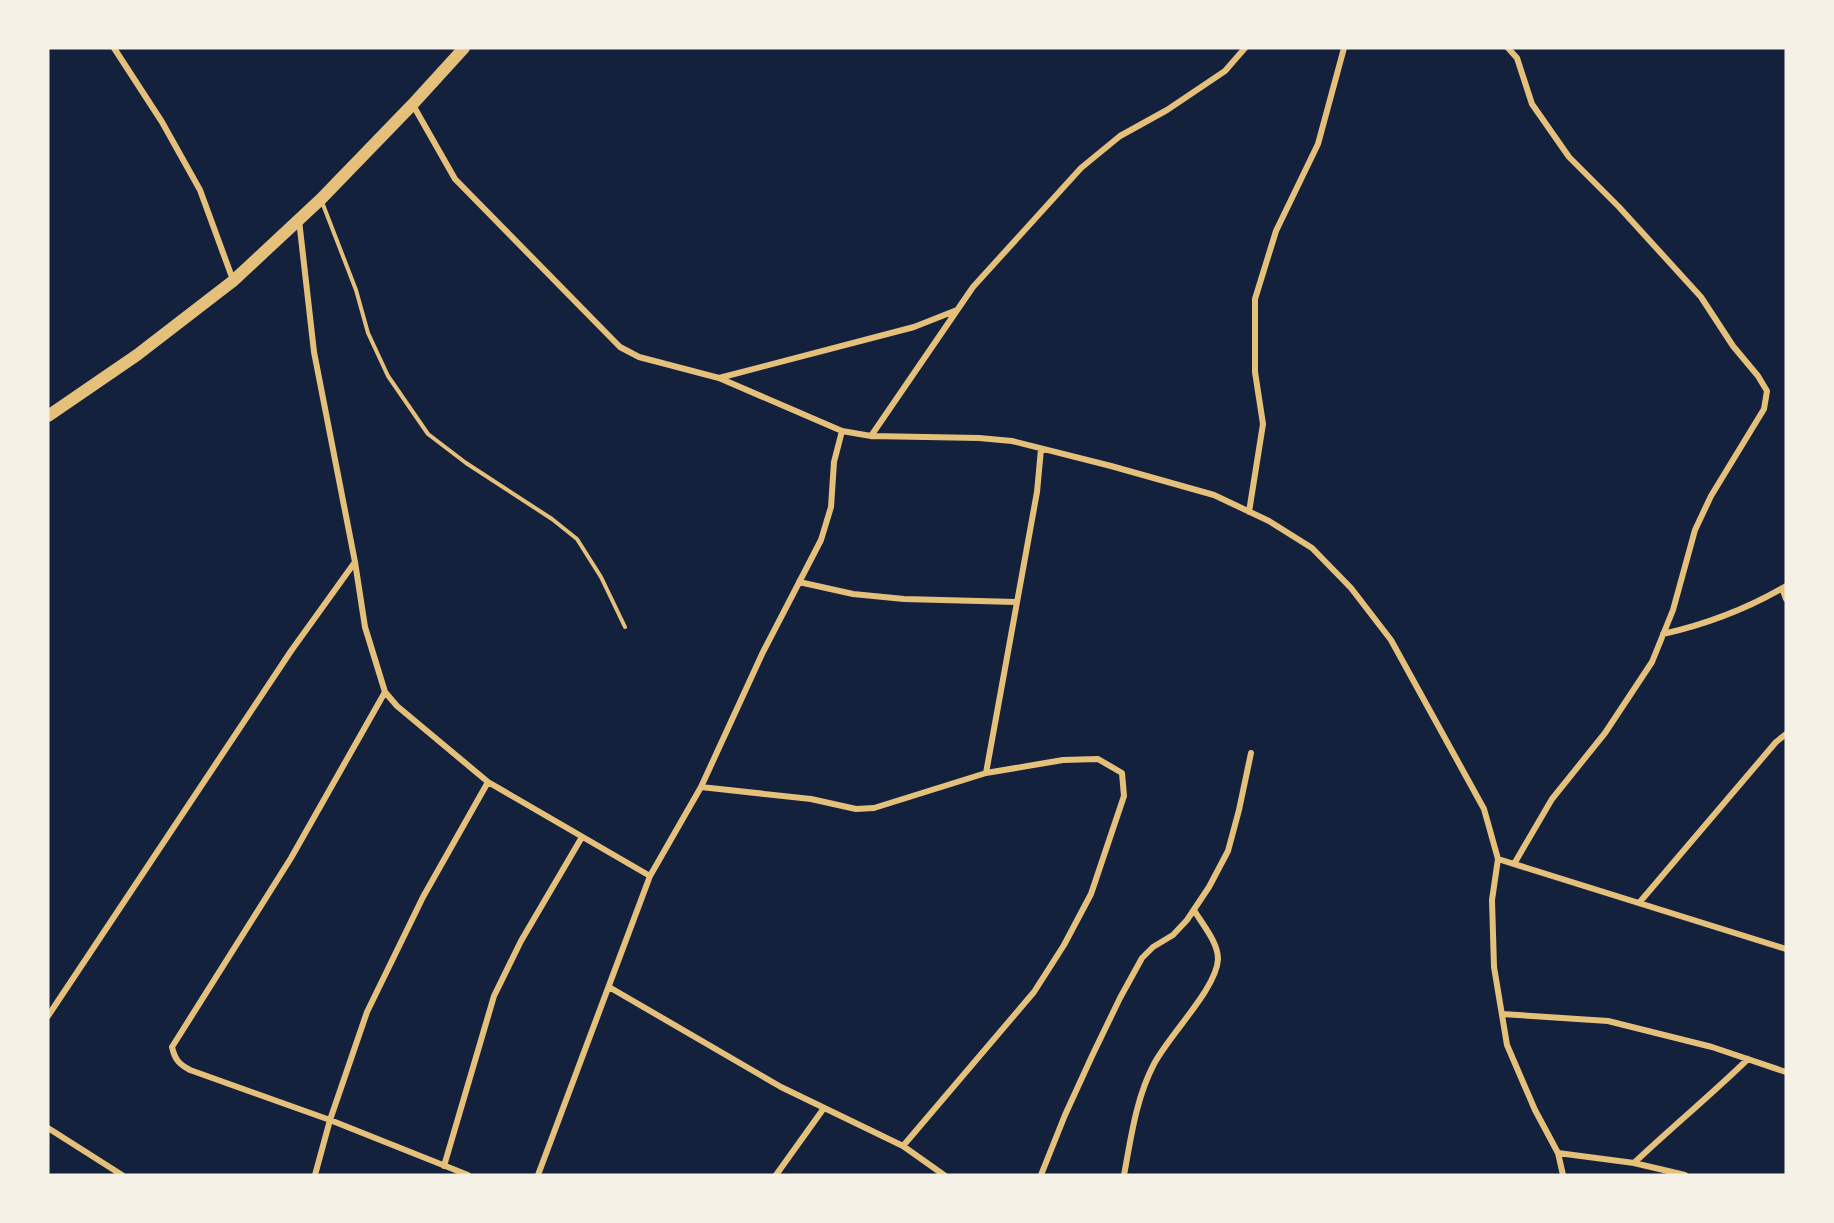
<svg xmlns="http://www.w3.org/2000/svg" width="1834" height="1223" font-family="'Fira Sans',sans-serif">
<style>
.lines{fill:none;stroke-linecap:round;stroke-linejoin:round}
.service{stroke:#e5c07b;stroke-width:4}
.minor{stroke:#e5c07b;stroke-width:6}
.primary{stroke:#e5c07b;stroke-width:12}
</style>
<rect width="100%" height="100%" fill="#14213d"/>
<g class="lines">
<path class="service" d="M322 202 356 290 368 333 388 376 428 434 466 463 552 519 577 539 601 577 625 627"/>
<path class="minor" d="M114 48 162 122 200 190 233 280
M1508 48 1517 58 1532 104 1569 157 1619 207 1701 297 1733 346 1758 376 1767 391 1764 409 1711 496 1695 530 1673 610 1652 662 1605 733 1552 799 1514 864
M413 105 455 179 620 347 639 357 719 378 842 431 871 436 979 438 1012 441 1111 466 1214 495 1269 521 1312 548 1351 588 1391 640 1484 809 1498 859 1492 900 1494 967 1507 1045 1535 1110 1558 1153 1563 1175
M299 220 314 352 355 562 365 627 385 692 397 706 488 782 650 876
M719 378 914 327 957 310
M871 436 973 287 1081 168 1120 136 1167 110 1225 71 1245 48
M1249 512 1263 424 1255 372V299L1276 231 1318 144 1344 48
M799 582 853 594 904 599 1016 602
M1782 588 1786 599
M1663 634C1707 624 1747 609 1786 586
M385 692 291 858 172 1047C175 1060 179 1064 190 1070L330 1120 468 1175
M986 773 1037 492 1041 449
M701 787 811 799 856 809 874 808 986 773 1063 760 1098 759 1122 773 1124 796 1091 894 1064 945 1034 992 903 1146
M1498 859 1786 949
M1639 903 1776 742 1786 734
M609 987 781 1087 903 1146 944 1175
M1502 1014 1608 1021 1712 1047 1786 1072
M48 1016 291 651 355 562
M48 1128 122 1175
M1558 1153 1634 1163 1685 1175
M1634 1163C1672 1127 1711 1095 1748 1059
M444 1166 494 996 521 941 582 837
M315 1175 330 1120 367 1012 423 897 488 782
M538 1175 650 876 701 787 763 652 821 540 831 507 834 462 842 431
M776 1175 824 1108
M1041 1175 1065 1115 1092 1056 1120 998 1142 958 1153 947 1173 935 1187 920 1209 887 1228 851 1239 810 1251 753
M1124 1175C1131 1138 1136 1098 1154 1064 1169 1035 1217 988 1218 959 1218 942 1202 924 1194 910"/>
<path class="primary" d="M48 416 137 355 233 281 321 199 412 105 464 48"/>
</g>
<rect width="1834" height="1223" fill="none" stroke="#f6f1e7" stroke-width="99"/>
</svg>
